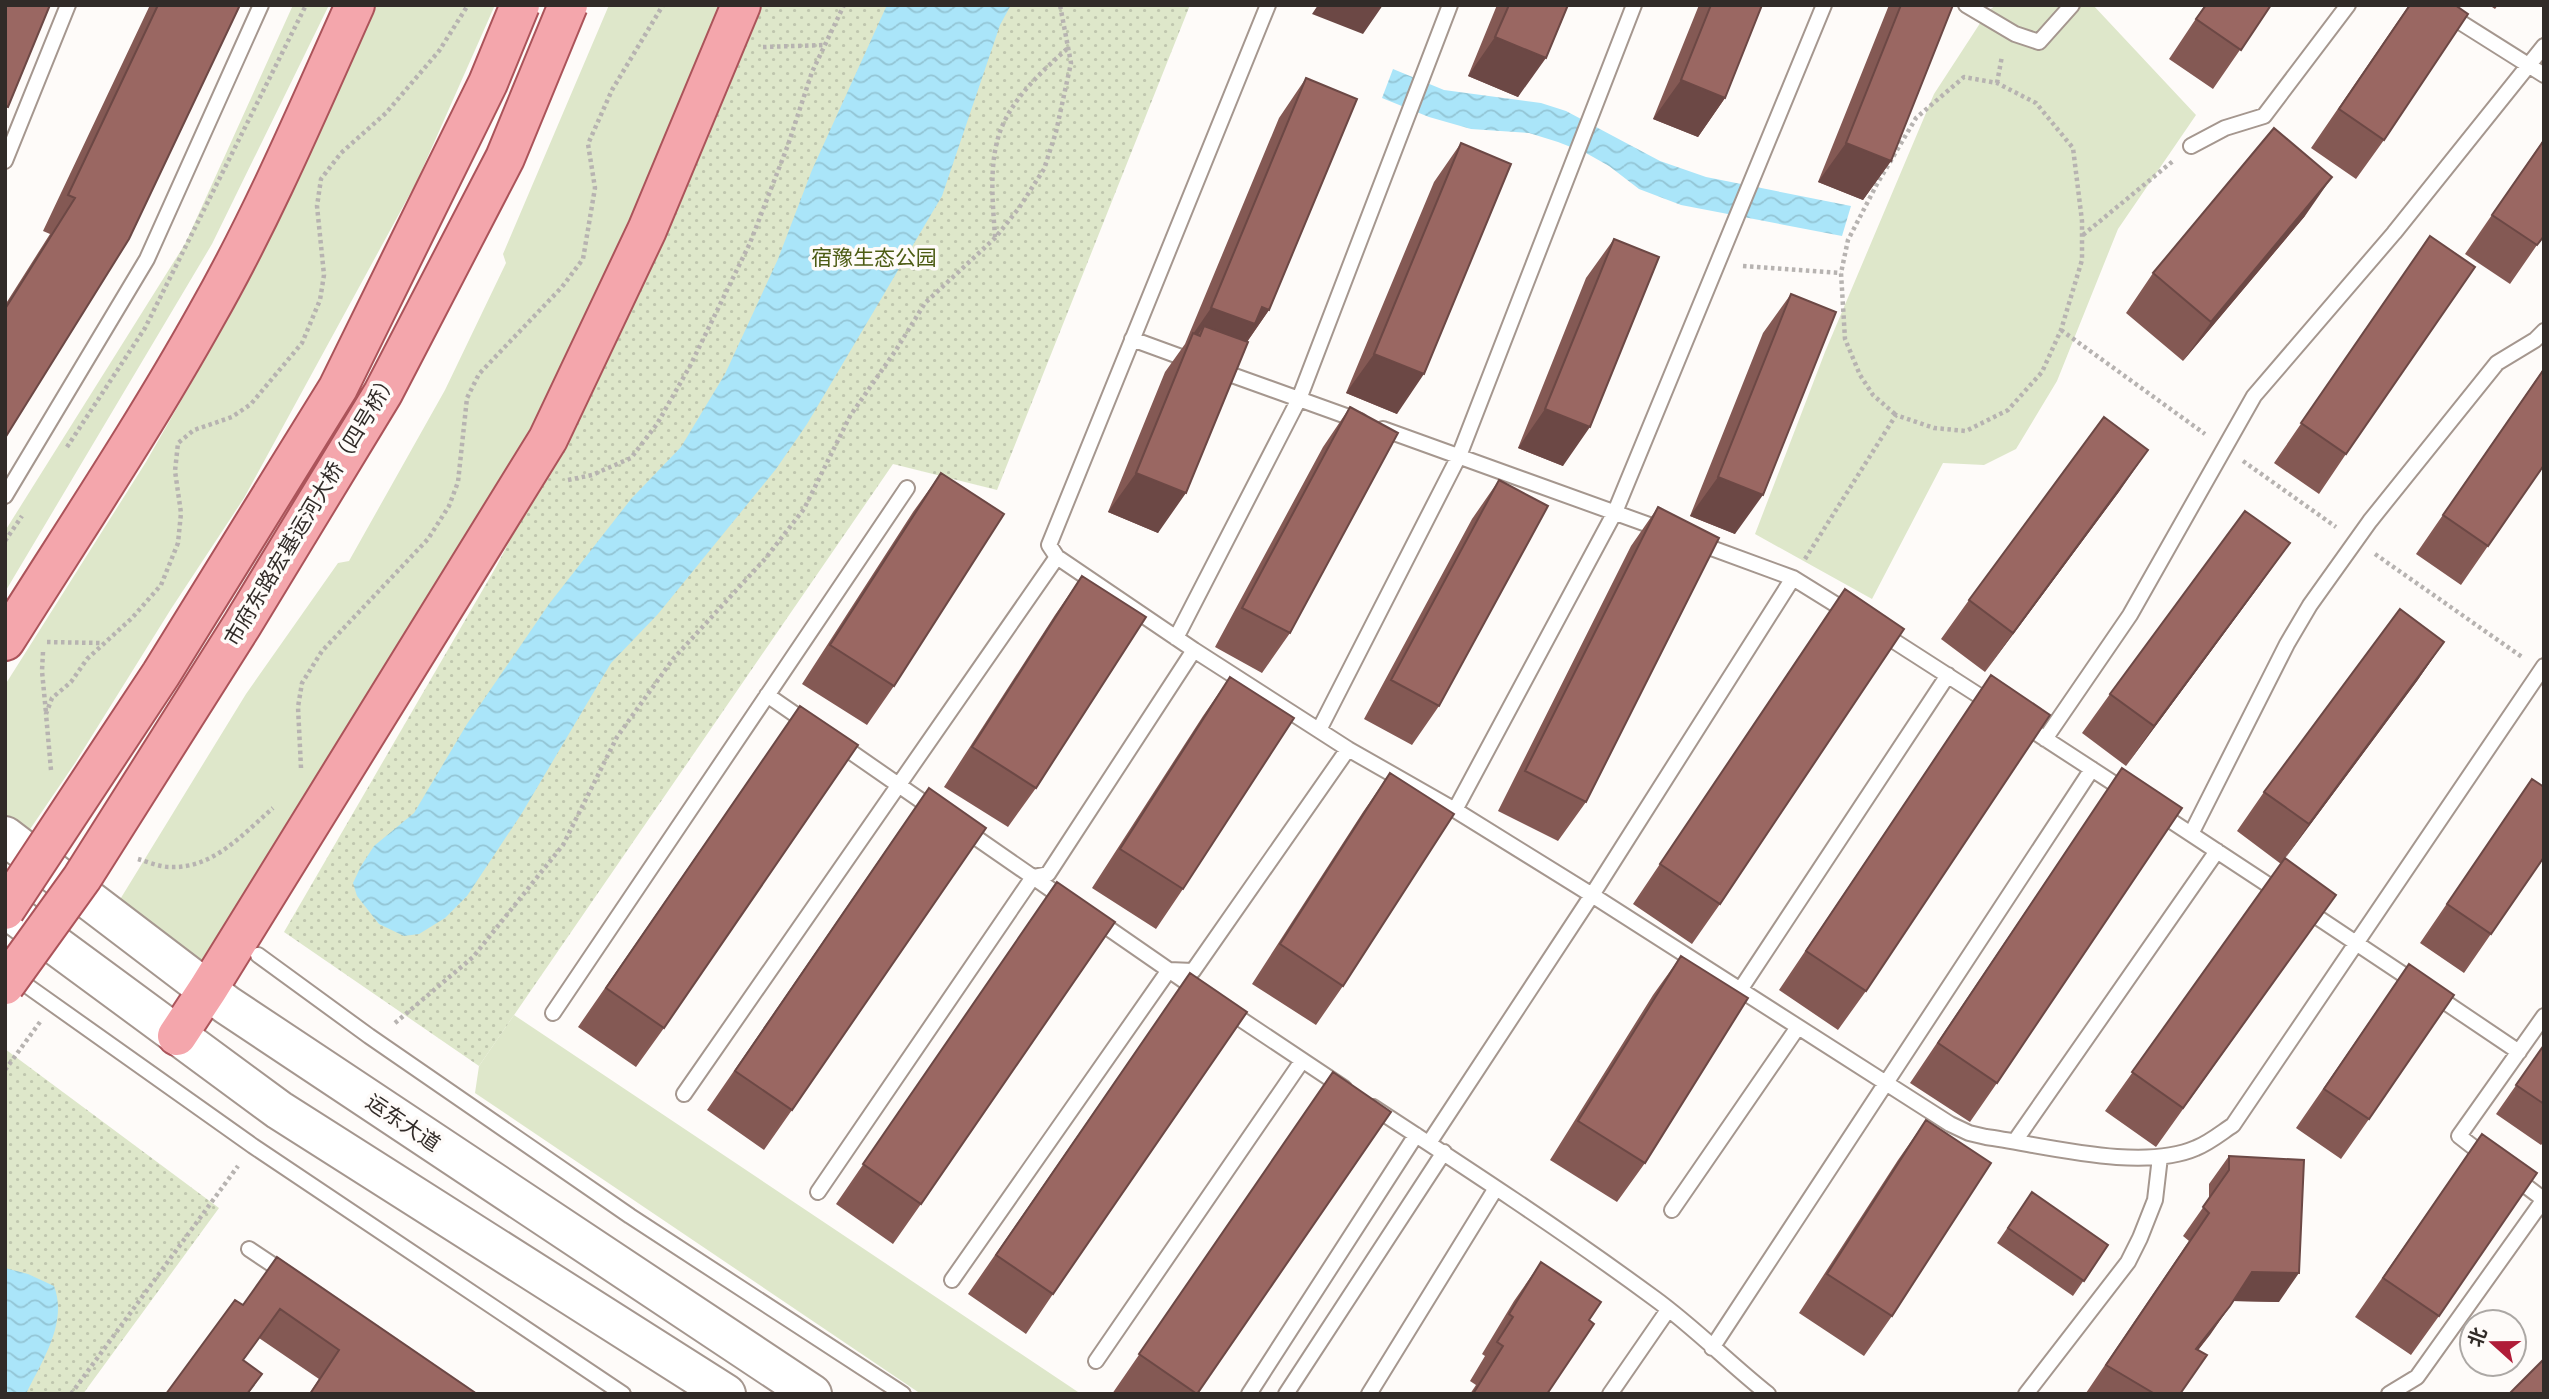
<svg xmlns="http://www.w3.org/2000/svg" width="2549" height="1399" font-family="Inter,'Noto Sans SC',sans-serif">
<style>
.green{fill:#dee7ca}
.park{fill:url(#park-dots)}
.water{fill:url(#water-waves)}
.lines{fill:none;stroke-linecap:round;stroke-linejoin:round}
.service-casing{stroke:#a5978f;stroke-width:18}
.secondary-casing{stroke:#a5978f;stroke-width:42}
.primary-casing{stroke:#ab545a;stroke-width:42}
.path{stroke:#b7b3b1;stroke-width:4.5;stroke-dasharray:3.5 3.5;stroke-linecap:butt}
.service{stroke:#fff;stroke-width:14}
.secondary{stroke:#fff;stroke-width:38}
.primary{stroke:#f4a6ac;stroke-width:38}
.primary-bridge-casing{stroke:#ab545a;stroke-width:42;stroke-linecap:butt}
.primary-bridge{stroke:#f4a6ac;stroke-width:38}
.wall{fill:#845954}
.shaded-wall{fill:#6c4845}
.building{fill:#9a6762;stroke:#6c4845;stroke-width:2}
.labels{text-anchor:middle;stroke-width:7;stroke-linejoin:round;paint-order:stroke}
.park-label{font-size:21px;fill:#4d5c14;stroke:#fefbf9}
.street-label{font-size:21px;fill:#312b28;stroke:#fefbf9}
</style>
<defs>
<pattern id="park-dots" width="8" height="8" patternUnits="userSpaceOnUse" patternTransform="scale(1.75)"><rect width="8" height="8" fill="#dee7ca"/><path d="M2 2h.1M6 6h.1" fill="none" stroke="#bfc6ae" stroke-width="1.8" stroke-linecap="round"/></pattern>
<pattern id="water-waves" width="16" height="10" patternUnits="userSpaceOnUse" patternTransform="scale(1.75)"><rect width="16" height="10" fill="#aae5f9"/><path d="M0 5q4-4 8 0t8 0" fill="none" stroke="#93c5d5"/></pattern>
</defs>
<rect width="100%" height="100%" fill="#fefbf9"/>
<path class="green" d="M293 5H329L212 244 5 592V531L185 244Z
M372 5H495L417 181 244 498 171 609 75 763 20 844 5 841V685L146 462 241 296 289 199Z
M609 5H723L641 193 608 281 485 514 214 944 195 968 116 906 246 694 338 563 349 561 445 390 506 263 503 254Z
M1996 5H2093L2196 115 2118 229 2057 381 2016 449 1984 465 1943 463 1872 599 1755 534 1825 352 1934 94 1988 11Z
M514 1015 1081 1394H921L475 1093 479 1066Z"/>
<path class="park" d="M763 5H1190L997 490 893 464 479 1066 284 932 496 567 599 371 700 156Z
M5 1049 219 1208 83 1394H5Z"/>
<path class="water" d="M887 5H1011L1000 25 942 196 807 424 776 469 658 614 611 663 522 813 467 896 445 918 419 934 404 936 379 924 357 896 353 883 361 866 374 846 414 813 467 724 549 604 631 499 681 447 725 374 778 259 812 170Z
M1393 69 1444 90 1541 103 1566 111 1660 161 1706 177 1851 206 1842 236 1681 205 1639 189 1609 166 1586 153 1558 142 1529 133 1471 129 1429 117 1382 98Z
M5 1268 28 1274 54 1286C68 1323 42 1361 26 1394H5Z"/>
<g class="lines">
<defs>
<path id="service" d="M1268 5 1049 545 1057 557 1194 650 1348 749 1455 810 1592 895 1950 1124 1969 1133 1986 1137C2044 1145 2141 1172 2196 1148 2209 1143 2221 1133 2233 1125L2544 666
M1966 5 2015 34 2039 42 2072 5
M2433 5 2544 75
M2191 146 2225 128 2264 116 2348 5
M5 161 68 5
M1132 339 1195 362
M1218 370 1360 421
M1383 429 1663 530
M5 496 147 259 261 5
M1695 542 1793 578 1851 614
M1880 632 1992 704
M1176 638 1299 399 1450 5
M767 695 809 724
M2024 725 2127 792
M1319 730 1459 456 1634 5
M2045 739 2130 615 2254 396 2394 233 2544 46
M838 743 936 811
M1455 810 1615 512 1824 5
M2159 813 2282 894
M965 830 1066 900
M2191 834 2287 644 2310 605 2370 521 2497 363 2535 340 2544 331
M2305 909 2416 983
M1095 919 1199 991
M258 955 369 1036 630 1216 903 1394
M12 975 253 1146 623 1394
M1740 990 1948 675
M2433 994 2519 1052
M1227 1010 1344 1088
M553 1013 907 488
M684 1094 1057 557
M1373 1107C1468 1169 1563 1231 1654 1298 1694 1327 1729 1363 1768 1394
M2015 1141 2217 851
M1429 1143 1592 895 1793 578
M2486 1157 2459 1136 2544 1016
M2514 1177 2543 1199
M818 1192 1033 877 1048 874 1194 650
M1672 1210 1798 1027
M249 1249 288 1275
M952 1280 1169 970 1193 971 1348 749
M1712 1348 2092 769
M1096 1361 1302 1061
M1249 1394 1416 1135
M1286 1394 1444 1152
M1369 1394 1496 1188
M1610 1394 1668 1310
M2026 1394 2128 1262 2140 1238 2155 1200 2160 1157
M2389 1394 2417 1377 2544 1199"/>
<path id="secondary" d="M5 836 227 1005 812 1394
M5 908 279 1110 726 1394"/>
<path id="primary" d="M5 641C73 533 144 427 206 316 263 216 308 110 355 5
M177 1036 208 989 548 439 647 230 741 5"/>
</defs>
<use href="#service" class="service-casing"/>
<use href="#secondary" class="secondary-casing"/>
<use href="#primary" class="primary-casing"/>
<path class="path" d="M763 47 826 45
M1997 83 2002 56
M2083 235 2173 161
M995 237C993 205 989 170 998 138 1008 102 1041 72 1068 48
M1743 266 1841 273
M2061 330 2205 434
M67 447 145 328 306 5
M2243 461 2336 527
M568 480 592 475 631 458 657 424 690 366 750 243 788 145 812 72 844 5
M5 541 22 516
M2375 554 2522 657
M1805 559 1896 415 1934 428 1966 431 2008 410 2042 372 2061 330 2082 260V221L2073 148 2036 103 1997 83 1964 77 1916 118 1877 184 1848 240 1841 273 1845 339 1860 375 1873 395 1896 415
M47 642 102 643
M43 652 42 671 46 713
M301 768 298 707 302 683 322 651 428 539 449 506 458 482 467 398 479 374 562 287 583 259 595 188 588 144 612 90 663 5
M51 770 46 714 52 698 71 682 87 659 132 618 161 585 178 543 181 513 175 471 178 443 194 430 232 417 251 404 302 343 320 300 324 275 317 206 321 179 341 153 386 113 439 51 468 5
M138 859C148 862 160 867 170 867 213 869 243 834 273 808
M395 1023 473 957 563 845 617 737 673 659 765 559 804 509 850 416 896 350 925 303 995 238 1019 208 1044 169 1056 132 1071 63 1060 5
M5 1070 40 1022
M71 1394 238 1166"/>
<use href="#service" class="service"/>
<use href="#secondary" class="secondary"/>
<use href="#primary" class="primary"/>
<defs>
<path id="primary-bridge" d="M5 910 161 674 338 388 488 83 520 5
M5 985 82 878 242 625 383 393 505 158 568 5"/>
</defs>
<use href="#primary-bridge" class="primary-bridge-casing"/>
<use href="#primary-bridge" class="primary-bridge"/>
</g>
<path class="wall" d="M150 5H240L5 438V305L50 234 43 231Z
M1497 5H1568L1518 97 1468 76Z
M1699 5H1762L1725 98 1698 137 1653 119Z
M1889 5H1953L1891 161 1863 200 1818 182Z
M2205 5H2271L2213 89 2169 59Z
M2409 5 2384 140 2356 179 2311 148Z
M2489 5H2498L2495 9Z
M1306 78 1269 310 1247 342 1158 533 1108 512 1165 372 1185 344 1279 118Z
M2544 139 2537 245 2510 284 2465 254Z
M1461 143 1397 414 1346 393 1434 182Z
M2305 216 2183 361 2126 313 2153 273Z
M2430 236 2346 454 2319 494 2274 463Z
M1614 239 1563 466 1518 448 1586 278Z
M1791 294 1735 534 1690 516 1763 333Z
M2544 368V465L2461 585 2416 554Z
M1350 407 1290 633 1262 673 1215 647 1323 447Z
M941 473 894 686 867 725 802 684 913 512Z
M1499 480 1439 706 1412 745 1364 719 1472 519Z
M2121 489 1985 672 1941 639 1969 600Z
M1658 507 1586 802 1558 841 1498 811 1631 546Z
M1082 576 1036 788 1008 827 944 787 1055 615Z
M2262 582 2126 766 2082 733 2110 694Z
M1845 589 1720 904 1692 944 1633 904Z
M2444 642 2417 681 2285 858 2308 934 2156 1147 2105 1111 2281 864 2237 831 2264 792Z
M1991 675 1866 991 1838 1030 1779 990Z
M1230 677 1183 889 1156 929 1092 888 1203 716Z
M773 745 664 1028 636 1067 578 1027Z
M2122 768 1997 1083 1970 1122 1910 1083Z
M1390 773 1343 986 1316 1025 1252 984 1363 812Z
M2532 779 2544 857 2464 973 2420 943Z
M901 828 792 1110 764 1150 707 1110Z
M1030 921 921 1204 893 1244 836 1204Z
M1681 956 1645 1163 1617 1202 1550 1160 1653 995Z
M2409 964 2369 1119 2341 1159 2296 1128Z
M1190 973 1053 1294 1026 1334 968 1294Z
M2544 1045V1142L2541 1145 2496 1114Z
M1306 1112 1198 1394H1112Z
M1926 1120 1892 1316 1864 1356 1799 1313 1898 1160Z
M2482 1134 2439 1316 2411 1355 2355 1317Z
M2229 1156 2279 1302 2234 1301 2198 1350 2180 1394 2086 1393 2189 1241 2183 1236 2209 1199V1184Z
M2032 1192 2108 1245 2073 1296 1997 1243Z
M277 1257 477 1394H309L319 1379 259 1338 243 1360 262 1374 248 1394H166L243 1305Z
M1541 1262 1589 1320 1547 1394H1470L1476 1385 1470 1381 1485 1356 1482 1354 1514 1301Z"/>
<path class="shaded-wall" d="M1318 5H1383L1363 34 1312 14Z
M1495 37 1546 58 1518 97 1468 76Z
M1681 80 1725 98 1698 137 1653 119Z
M1846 143 1891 161 1863 200 1818 182Z
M2332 177 2305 216 2183 361 2211 322Z
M1262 307 1269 310 1242 349 1200 336 1204 326 1188 349 1191 337 1211 308Z
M1374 354 1424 374 1397 414 1346 393Z
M1545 409 1590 427 1563 466 1518 448Z
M2148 450 2121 489 1985 672 2013 633Z
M1136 473 1186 493 1158 533 1108 512Z
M1718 477 1763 495 1735 534 1690 516Z
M2290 543 2262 582 2126 766 2154 726Z
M2444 642 2417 681 2281 864 2309 824Z
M2252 1272 2299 1273 2279 1302 2232 1301Z
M2230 1306 2210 1335 2177 1377 2196 1349Z"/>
<path class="building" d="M5 5H50L8 107 5 106Z
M158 5H240L129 239 5 438V309L75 198 68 195Z
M1509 5H1568L1546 58 1495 37Z
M1711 5H1762L1725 98 1681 80Z
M1901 5H1953L1891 161 1846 143Z
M2206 5H2271L2241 50 2196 19Z
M2410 5H2455L2468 14 2384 140 2339 109Z
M1306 78 1357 99 1269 310 1262 307 1255 324 1211 308Z
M2274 128 2332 177 2211 322 2153 273Z
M2544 140V236L2537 245 2492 215Z
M1461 143 1511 164 1424 374 1374 354Z
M2430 236 2475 267 2346 454 2301 423Z
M1614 239 1659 257 1590 427 1545 409Z
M1791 294 1836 312 1763 495 1718 477Z
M1204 326 1248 342 1186 493 1136 473 1193 333 1200 336Z
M2544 369V465L2488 546 2443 515Z
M1350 407 1398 433 1290 633 1242 608Z
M2104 417 2148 450 2013 633 1969 600Z
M941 473 1004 514 894 686 830 645Z
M1499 480 1548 506 1439 706 1391 680Z
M1658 507 1719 538 1586 802 1525 771Z
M2245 511 2290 543 2154 726 2110 694Z
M1082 576 1146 617 1036 788 972 747Z
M1845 589 1904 629 1720 904 1660 864Z
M2400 609 2444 642 2309 824 2264 792Z
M1991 675 2050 715 1866 991 1806 951Z
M1230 677 1294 718 1183 889 1120 849Z
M800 706 858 745 664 1028 606 988Z
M2122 768 2182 808 1997 1083 1938 1043Z
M1390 773 1454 814 1343 986 1280 944Z
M2532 779 2544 787V857L2491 934 2447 904Z
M929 788 986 828 792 1110 735 1071Z
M2285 858 2336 895 2183 1108 2132 1072Z
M1057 882 1115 922 921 1204 863 1164Z
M1681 956 1748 998 1645 1163 1578 1121Z
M2409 964 2454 995 2369 1119 2324 1089Z
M1190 973 1247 1012 1053 1294 996 1255Z
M2544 1045V1104L2516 1085Z
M1333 1072 1391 1112 1197 1394 1139 1354Z
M1926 1120 1991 1163 1892 1316 1827 1274Z
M2482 1134 2537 1173 2439 1316 2383 1278Z
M2229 1156 2304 1160 2299 1273 2252 1272 2230 1306 2196 1349 2207 1355 2180 1394H2155L2106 1365 2209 1213 2203 1207 2229 1170Z
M2032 1192 2108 1245 2084 1281 2008 1228Z
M277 1257 477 1394H310L339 1350 280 1309 243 1360 262 1374 247 1394H166L235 1300 243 1305Z
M1541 1262 1601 1302 1589 1320 1594 1324 1547 1394H1473L1503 1346 1497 1342 1513 1317 1509 1314Z
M2544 1359V1394H2509Z"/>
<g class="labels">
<g class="park-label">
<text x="874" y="265">宿豫生态公园</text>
</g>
<g class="street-label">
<text transform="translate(311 509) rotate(-59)" y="7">市府东路宏基运河大桥（四号桥）</text>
<text transform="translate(403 1123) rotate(34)" y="7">运东大道</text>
</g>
</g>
<rect width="2549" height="1399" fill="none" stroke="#312b28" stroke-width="14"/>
<g transform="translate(2493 1343) rotate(291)"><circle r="33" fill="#fefbf9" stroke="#aca8a5" stroke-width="2"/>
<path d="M0-5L12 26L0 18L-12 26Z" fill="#b01c38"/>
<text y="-10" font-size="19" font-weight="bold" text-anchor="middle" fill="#312b28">北</text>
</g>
</svg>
